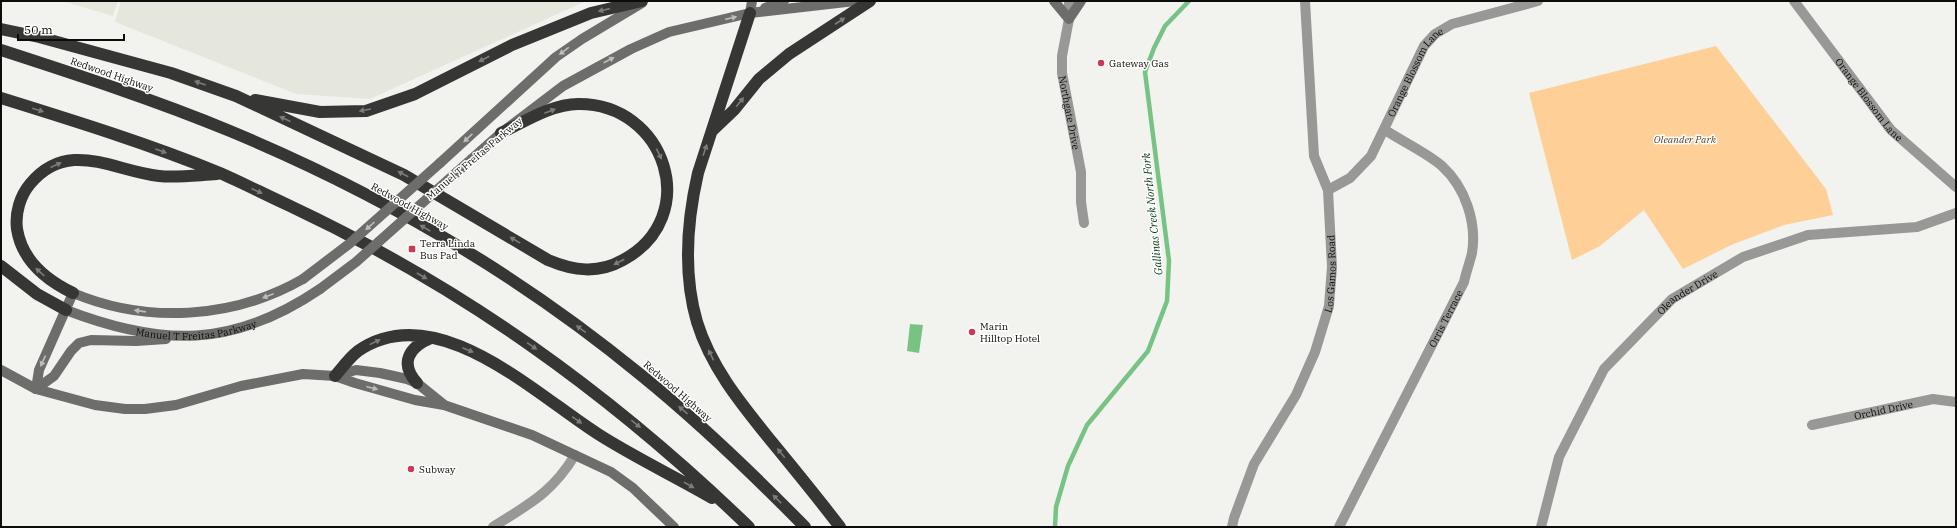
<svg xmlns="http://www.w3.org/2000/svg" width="1957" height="528" font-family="'IBM Plex Serif',serif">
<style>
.built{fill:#e6e7dc}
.green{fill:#fecf96}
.water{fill:#77c383}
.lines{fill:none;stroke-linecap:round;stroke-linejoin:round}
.stream{stroke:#77c383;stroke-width:4.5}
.street{stroke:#989897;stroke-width:10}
.secondary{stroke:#6d6e6c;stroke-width:10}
.highway{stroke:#363735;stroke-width:12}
.secondary-bridge{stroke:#6d6e6c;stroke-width:10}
.oneway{fill:#7c7d7b}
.oneway2{fill:#bdbebc}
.poi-dot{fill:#ca3a58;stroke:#fffffe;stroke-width:1.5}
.labels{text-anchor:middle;stroke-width:3;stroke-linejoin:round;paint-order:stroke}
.poi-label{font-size:10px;fill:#0c0c0b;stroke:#fffffe;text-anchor:start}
.street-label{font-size:10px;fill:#0c0c0b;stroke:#fffffe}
.park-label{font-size:10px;font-style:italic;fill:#5a4120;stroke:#fffffe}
.water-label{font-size:11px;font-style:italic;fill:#003a12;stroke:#fffffe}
</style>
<rect width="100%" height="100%" fill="#f2f2ef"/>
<path class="built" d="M62 1H118L113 16Z
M121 1H586L370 99 296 94 115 22Z"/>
<path class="green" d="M1716 46 1826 189 1833 215 1784 225 1731 245 1683 269 1644 210 1600 246 1572 260 1529 93Z"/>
<path class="water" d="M910 324 923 325 919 353 907 351Z"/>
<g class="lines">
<path class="stream" d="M1055 527 1056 507 1068 466 1087 425 1148 351 1167 301 1169 261 1145 72 1154 48 1165 26 1189 1"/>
<g class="street">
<path id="s1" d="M1069 1V19L1062 56V73L1081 172V202L1084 223"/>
<path id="s2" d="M1794 1 1891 130 1956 187"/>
<path id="s3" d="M1328 190 1350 178 1371 156 1424 46 1435 34 1452 24 1538 1"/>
<path id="s4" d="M1812 425 1933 399 1956 402"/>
<path d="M493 527C529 504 552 493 575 455"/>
<path id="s5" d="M1232 527 1234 518 1254 464 1296 395 1315 352 1329 306 1332 267 1328 190 1314 156 1305 1"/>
<path id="s6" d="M1339 527 1464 282C1466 272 1470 262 1472 253 1477 222 1465 187 1442 166 1429 154 1400 140 1385 130"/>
<path id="s7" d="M1541 527 1559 457 1604 369 1672 299 1743 257 1808 235 1917 227 1956 213"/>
</g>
<g class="secondary">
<path d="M1054 1 1069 19 1081 1"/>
<path d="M765 8 784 1"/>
<path d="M750 13 752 1"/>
<path d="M440 163 556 57 582 39 642 3"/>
<path d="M457 172 501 133 563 86 631 49 669 32 750 13 855 1"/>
<path id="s8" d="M66 310C162 347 233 348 320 289"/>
<path d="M1 370 36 389 95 405 125 409H145L176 405 241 386 303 374 335 376 355 383 415 400 444 405 532 435 611 472 633 488 674 527"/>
<path d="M335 376 356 370 380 373 407 379 417 383 443 404"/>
<path d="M36 389 39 370 73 293C147 324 233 319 303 279"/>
<path d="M36 389 54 376 71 351 79 343 91 340 136 341 166 339"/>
</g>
<path class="highway" d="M750 13 698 173C687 221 683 274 697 322 711 368 743 406 772 442 795 470 818 498 840 527
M1 29 39 37 171 73 236 96 404 175 548 260C574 271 598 274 623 260 703 217 666 103 578 104 552 104 524 122 501 133
M1 50C78 75 155 100 230 131 377 192 518 274 641 375 699 422 753 474 805 527
M1 98C75 121 149 144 220 173 243 183 266 195 288 205 463 287 610 393 749 527
M255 100 320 112 366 111 415 94 512 45 591 13 642 1
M713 130 734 110 759 79 789 54 870 1
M1 266 37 294 66 310
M73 293C46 280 22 261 17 229 15 213 20 196 30 184 68 138 113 171 159 176 177 178 198 175 217 174
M335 376C342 368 349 358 358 351 436 297 535 394 598 434 634 457 674 476 712 498
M417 383C399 363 409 347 431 338"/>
<path class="secondary-bridge" d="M303 279 349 244 440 163
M320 289 356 262 457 172"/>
</g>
<defs><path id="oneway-solid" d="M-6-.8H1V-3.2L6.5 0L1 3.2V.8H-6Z"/></defs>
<g class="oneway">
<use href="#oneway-solid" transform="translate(604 10) rotate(167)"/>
<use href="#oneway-solid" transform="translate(840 21) rotate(-33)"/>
<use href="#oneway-solid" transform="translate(484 59) rotate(153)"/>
<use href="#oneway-solid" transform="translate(200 83) rotate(-160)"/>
<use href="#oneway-solid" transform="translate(740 102) rotate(-51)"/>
<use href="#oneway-solid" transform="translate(38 110) rotate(18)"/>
<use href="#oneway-solid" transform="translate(365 110) rotate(170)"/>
<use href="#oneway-solid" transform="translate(550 111) rotate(-21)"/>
<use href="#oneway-solid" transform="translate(285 119) rotate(-156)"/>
<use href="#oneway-solid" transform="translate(705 150) rotate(-71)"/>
<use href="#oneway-solid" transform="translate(161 151) rotate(20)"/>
<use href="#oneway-solid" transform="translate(659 154) rotate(64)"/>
<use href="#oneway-solid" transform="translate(56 165) rotate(-24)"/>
<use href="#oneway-solid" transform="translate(403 174) rotate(-152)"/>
<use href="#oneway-solid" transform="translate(257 191) rotate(25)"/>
<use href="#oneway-solid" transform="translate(425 228) rotate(-150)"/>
<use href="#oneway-solid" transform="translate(515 240) rotate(-149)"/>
<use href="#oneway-solid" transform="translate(619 262) rotate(153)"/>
<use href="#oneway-solid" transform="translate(40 272) rotate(-138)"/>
<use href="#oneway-solid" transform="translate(422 276) rotate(30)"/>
<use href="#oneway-solid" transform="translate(581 329) rotate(-144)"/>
<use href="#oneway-solid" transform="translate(375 342) rotate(-26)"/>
<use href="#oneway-solid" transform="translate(532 346) rotate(35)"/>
<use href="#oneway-solid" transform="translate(468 350) rotate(23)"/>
<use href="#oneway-solid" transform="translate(711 355) rotate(-116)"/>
<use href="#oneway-solid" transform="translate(683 410) rotate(-139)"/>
<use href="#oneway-solid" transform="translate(577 420) rotate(35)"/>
<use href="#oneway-solid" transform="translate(636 424) rotate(39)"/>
<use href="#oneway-solid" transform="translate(781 453) rotate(-129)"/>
<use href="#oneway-solid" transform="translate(689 485) rotate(29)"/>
<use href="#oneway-solid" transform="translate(777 499) rotate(-135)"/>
</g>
<g class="oneway2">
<use href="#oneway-solid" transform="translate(731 18) rotate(-13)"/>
<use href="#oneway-solid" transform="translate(564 51) rotate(143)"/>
<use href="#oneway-solid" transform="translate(609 60) rotate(-28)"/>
<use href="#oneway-solid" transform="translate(468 138) rotate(137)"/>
<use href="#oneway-solid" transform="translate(370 226) rotate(138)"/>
<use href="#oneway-solid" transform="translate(268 296) rotate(159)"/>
<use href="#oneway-solid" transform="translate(140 311) rotate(-172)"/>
<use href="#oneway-solid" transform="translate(43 361) rotate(115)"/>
<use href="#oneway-solid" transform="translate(372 388) rotate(14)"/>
</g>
<g class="poi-dot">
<circle cx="1101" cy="63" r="4"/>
<rect x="408" y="245" width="8" height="8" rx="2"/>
<circle cx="972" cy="332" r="4"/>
<circle cx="411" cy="469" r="4"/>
</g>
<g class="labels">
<g class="poi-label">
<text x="1109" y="67">Gateway Gas</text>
<text x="420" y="247">Terra Linda<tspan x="420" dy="12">Bus Pad</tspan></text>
<text x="980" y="330">Marin<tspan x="980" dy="12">Hilltop Hotel</tspan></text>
<text x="419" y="473">Subway</text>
</g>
<g class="street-label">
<text transform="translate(112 74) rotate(19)" y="4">Redwood Highway</text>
<text dy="4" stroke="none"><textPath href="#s3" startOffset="151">Orange Blossom Lane</textPath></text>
<text dy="4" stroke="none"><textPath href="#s2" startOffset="124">Orange Blossom Lane</textPath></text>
<text dy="4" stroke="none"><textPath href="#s1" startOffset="113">Northgate Drive</textPath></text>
<text transform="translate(474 158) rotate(-40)" y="4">Manuel T Freitas Parkway</text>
<text transform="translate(410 206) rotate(29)" y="4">Redwood Highway</text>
<text dy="4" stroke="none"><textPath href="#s5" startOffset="275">Los Gamos Road</textPath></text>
<text dy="4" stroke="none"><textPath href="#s7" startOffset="285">Oleander Drive</textPath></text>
<text dy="4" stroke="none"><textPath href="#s6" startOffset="234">Orris Terrace</textPath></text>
<text dy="4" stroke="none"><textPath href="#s8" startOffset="134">Manuel T Freitas Parkway</textPath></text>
<text transform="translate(678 391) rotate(41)" y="4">Redwood Highway</text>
<text dy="4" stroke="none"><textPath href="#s4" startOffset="73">Orchid Drive</textPath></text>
</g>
<g class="park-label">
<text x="1685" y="143">Oleander Park</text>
</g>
<g class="water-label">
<text transform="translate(1152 214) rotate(-96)" y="4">Gallinas Creek North Fork</text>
</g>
</g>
<rect width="1957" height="528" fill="none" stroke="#0c0c0b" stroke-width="4"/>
<path d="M18 34v6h106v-6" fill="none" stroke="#0c0c0b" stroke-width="2"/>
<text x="24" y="34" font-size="12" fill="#0c0c0b" stroke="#fffffe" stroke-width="3" paint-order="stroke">50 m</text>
</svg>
